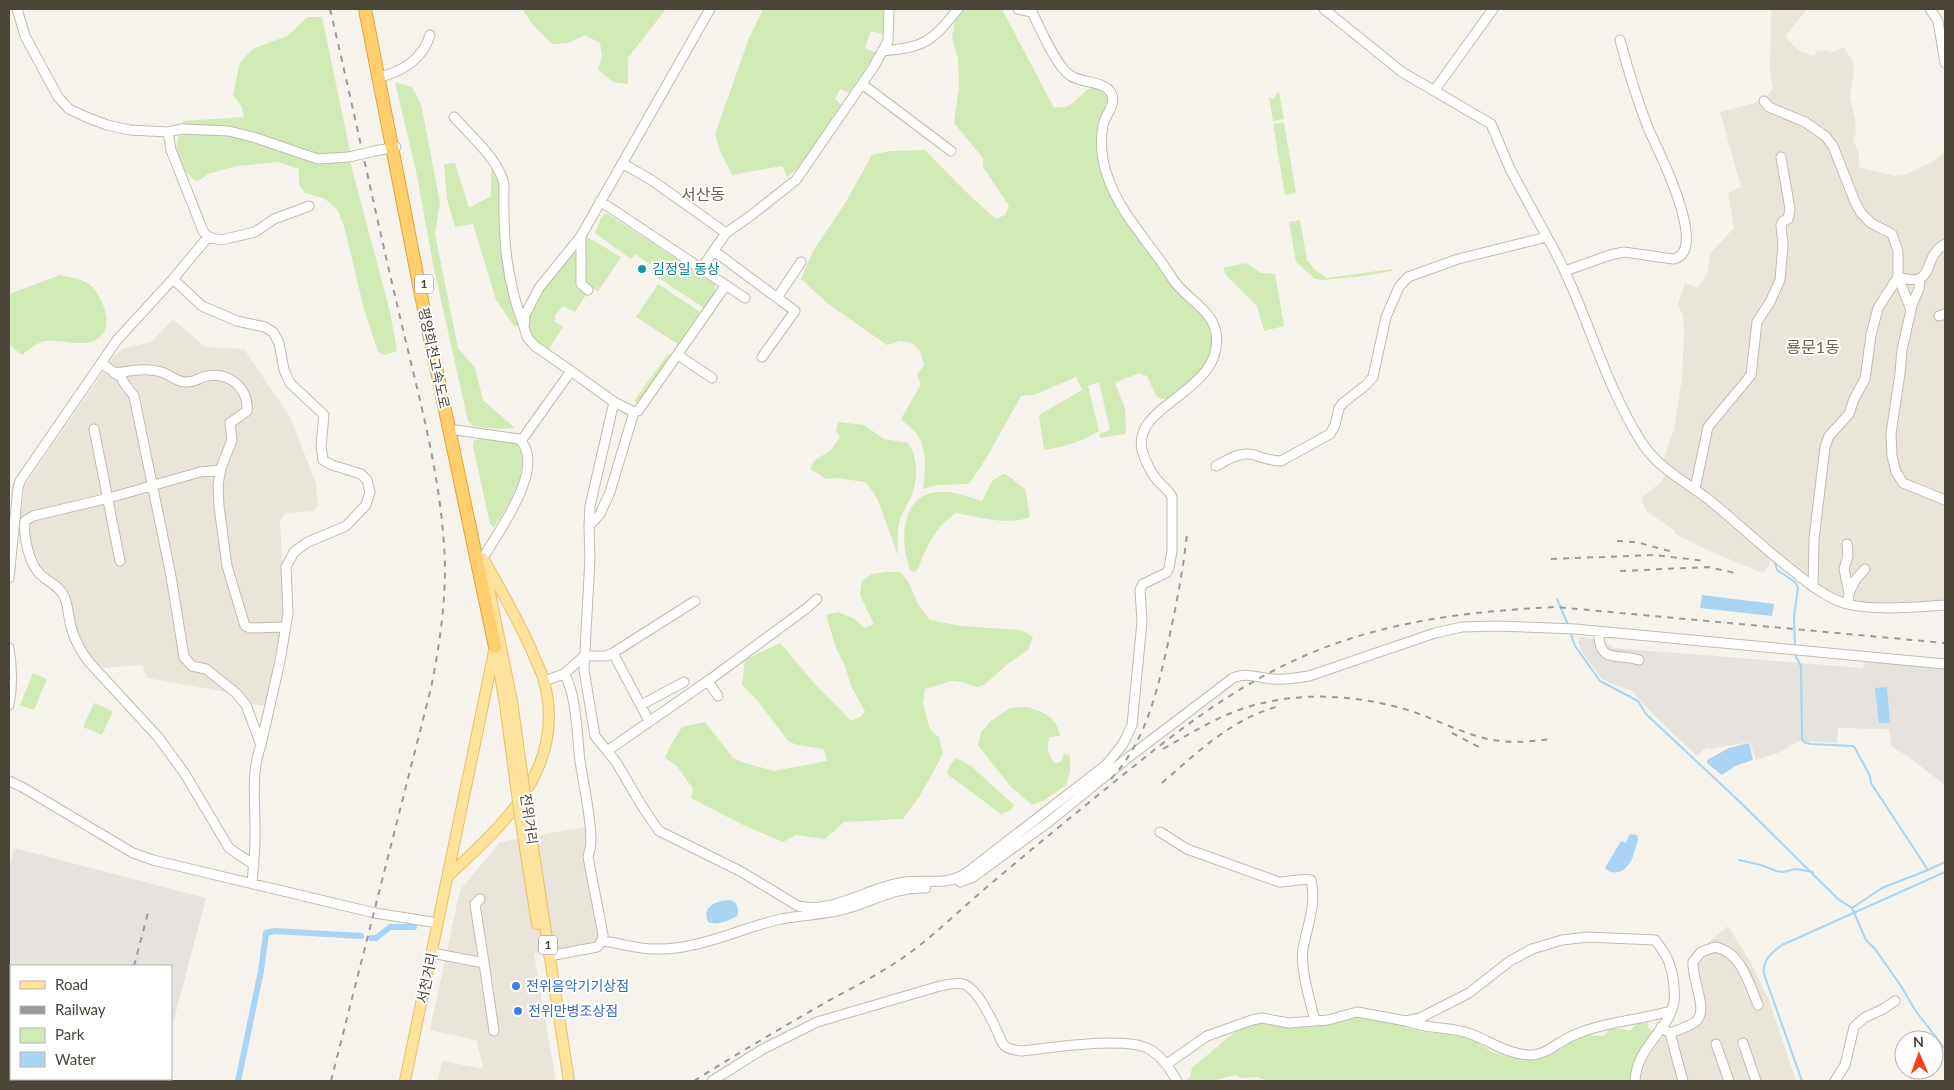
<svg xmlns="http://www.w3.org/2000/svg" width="1954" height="1090" font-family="Lato,'Noto Sans KR',sans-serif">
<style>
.residential{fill:#eae5da}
.industrial{fill:#e6e2dd}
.green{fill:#d2eab5}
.water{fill:#a9d4f2}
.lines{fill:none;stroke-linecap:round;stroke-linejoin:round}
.stream{stroke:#a9d4f2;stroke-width:2}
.canal{stroke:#a9d4f2;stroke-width:6}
.minor-casing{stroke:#c2bbae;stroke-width:11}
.major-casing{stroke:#e6c16a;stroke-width:12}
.highway-casing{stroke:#e0a43c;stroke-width:14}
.minor{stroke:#fff;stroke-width:9}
.major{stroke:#ffe39c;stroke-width:10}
.highway{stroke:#ffcf6e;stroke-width:12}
.rail{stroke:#9a9a9a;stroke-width:2;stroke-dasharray:6 6;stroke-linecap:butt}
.minor-bridge-casing{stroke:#c2bbae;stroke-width:11;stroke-linecap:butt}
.major-bridge-casing{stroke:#e6c16a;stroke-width:12;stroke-linecap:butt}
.minor-bridge{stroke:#fff;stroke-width:9}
.major-bridge{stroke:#ffe39c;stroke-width:10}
.culture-dot{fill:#0f9aa8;stroke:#fff;stroke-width:2}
.shop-dot{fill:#3f7fe0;stroke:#fff;stroke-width:2}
.labels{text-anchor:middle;stroke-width:4;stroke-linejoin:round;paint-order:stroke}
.shield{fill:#fff;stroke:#817c74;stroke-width:1}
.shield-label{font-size:12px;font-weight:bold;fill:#4b4439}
.culture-label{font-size:14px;fill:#0d838f;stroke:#fff;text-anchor:start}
.street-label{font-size:14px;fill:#4b4439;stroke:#fff}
.shop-label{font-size:14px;fill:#366cbe;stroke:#fff;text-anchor:start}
.quarter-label{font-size:16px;fill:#6e6250;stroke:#fff}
</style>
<rect width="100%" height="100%" fill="#f6f3ec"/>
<path class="residential" d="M1771 9H1807L1786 35 1788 40 1799 51 1806 53 1810 56 1815 55 1817 51 1828 50 1830 53 1844 47 1853 62 1854 72 1850 96 1855 120 1856 133 1853 140 1859 153V167L1894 176 1904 175 1928 164 1945 152V602L1859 603 1828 594 1777 553 1763 573 1707 550 1676 534 1674 530 1646 511 1641 498 1661 482 1665 475 1662 462 1674 430 1682 378 1684 331 1683 316 1678 304 1685 283 1697 288 1707 274 1710 254 1734 228 1728 193 1741 187 1720 112 1755 103 1768 95 1773 88 1770 72Z
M173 319 205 347 244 349 290 417 316 483 318 505 314 511 285 513 280 521 285 611 268 706 248 704 232 693 147 678 142 665 90 669 76 653 71 638 62 602 54 589 34 574 23 548 19 527 25 485 114 356 124 348 151 342Z
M584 827 587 829 601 939 597 944 534 954 556 1081H438L442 1061 484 1069 476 1040 430 1030 460 890 500 842Z
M1728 926 1751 963 1769 1000 1796 1081H1641L1643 1064 1648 1052 1657 1042 1672 1030 1692 1021 1697 1016 1698 1008 1689 965 1691 957Z"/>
<path class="industrial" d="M1581 637 1602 640 1614 648 1863 668 1864 661 1902 662 1945 667V785L1906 755 1891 746 1889 729 1838 728 1837 743 1799 741 1780 752 1756 760 1750 742 1709 749 1707 747 1697 756 1659 720 1632 691 1605 681 1598 674 1582 652 1578 642Z
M14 848 206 898 171 1031V966H11V1079H144L143 1081H9V868Z"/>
<path class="green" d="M522 9H666L628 58V84L613 82 598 70 602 56 600 43 585 35 568 43 552 44 533 25Z
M763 9H885V35L871 31 865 48 876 53 849 93 840 89 835 99 842 106 804 163 787 177 782 166 732 175 720 151 715 134 749 38Z
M963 9H1002L1054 108C1057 107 1063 108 1066 107 1083 100 1086 78 1107 93L1104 174 1115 203 1172 285 1192 305 1205 316 1210 323 1213 336 1211 352 1205 367 1193 380 1170 398 1161 399 1156 396 1147 376 1139 373 1115 383 1125 408 1126 434 1100 438 1099 434 1110 430 1099 382 1088 386 1099 431C1082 442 1064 447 1044 450L1039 415 1082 390 1076 377 1034 395 1021 396 987 457 969 484C953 485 938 483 923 489 925 472 928 448 916 433 912 428 905 424 901 419L921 384 917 375 924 365 920 351 912 343 900 341 887 345 827 303 801 279 813 251 844 205 872 155 890 151 925 150 965 191 996 219 1005 215 1009 206 983 167V158L954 123 959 86 958 58 952 38 955 19Z
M308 17H322L350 151 324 155 306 150 268 136 232 127H183V121L244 117 242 107 233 95 240 62 253 49 287 36Z
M395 82 412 87 421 104 440 203 435 234 458 348 475 368 483 400 515 428 497 429 473 426 468 421 434 269 416 171Z
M1279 92 1284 119 1273 121 1269 97 1274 99 1276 96V93Z
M1284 123 1296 193 1285 195 1273 124Z
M185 134 229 135 323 162 350 161 390 312 397 351 385 355 378 352 364 309 344 226 337 209 325 199 305 193 299 185V169L278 162 237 166 208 174 200 180 195 181C180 166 173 159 178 137Z
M455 163 469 208 491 196V168L500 178 507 280 519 325 514 326 496 300 473 224 455 227 447 199 444 164Z
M606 213 715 284V291L704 308 654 275 657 269 635 254 631 259 595 233 601 218Z
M1300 220 1307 260 1315 270 1327 278 1392 269 1393 271 1356 277 1321 280 1315 279 1296 262 1289 222Z
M587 237 621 257 598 292 584 282Z
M577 248V289L586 295 575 312 563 306 554 317 556 318 554 321 563 327 549 349C540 343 529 338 528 327 525 308 563 261 577 248Z
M1246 263 1261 273 1275 274 1284 326 1264 331 1257 306 1226 275 1223 268Z
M60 275C82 280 93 280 102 303 112 323 106 344 80 343 69 343 56 339 45 341 38 342 28 350 22 355L9 345V294Z
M658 284 700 312 679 345 636 317Z
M668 354 671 356 637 403 634 401Z
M838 422 864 425 884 439 908 443C918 457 918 479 912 495 908 504 901 514 899 523 897 533 898 545 898 555L877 498 866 482 836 478 826 479 810 469 814 461 831 450 840 437 836 431Z
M485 438 513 441 519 444C530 473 510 503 494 527L490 524 473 446 474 440Z
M1003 474C1013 477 1016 484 1025 488L1030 517C1007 526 980 517 956 513 935 527 927 546 918 569L915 572 911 571C899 545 900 495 937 492 954 490 967 497 982 501L992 481Z
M886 572H901L909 583 919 606 930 620 961 626 1021 630 1033 637 1028 650 1010 662 984 685 978 687 961 682 952 681 925 689 923 703 930 730 939 737 943 754 921 794 903 819 844 822 825 839 796 835 783 842 741 824 691 798 693 789 677 766 665 758 670 746 682 727 705 722 733 758 742 762 774 771 827 761 824 749 797 745 788 741 757 700 742 685 745 660 780 643 815 684 851 721 862 716 865 711 851 686 845 666 836 648 826 615 838 612 855 619 864 628 874 624 860 595 862 581 872 574Z
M33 673 47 679 34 710 20 705Z
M94 703 113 711 102 735 83 727Z
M1026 707C1043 711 1057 717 1060 736L1050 737C1045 748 1049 755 1055 764L1062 761 1064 754 1070 756V772L1066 785 1043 801 1032 805 1010 786 978 745 981 732 992 720 1010 708Z
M956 758 971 766 1014 805 1011 810 1001 814 947 774 950 765Z
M1361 1016 1401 1023 1407 1028 1472 1039 1492 1052 1506 1056 1528 1060H1535L1560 1049 1575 1038H1582L1585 1035 1604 1036 1610 1029H1623L1630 1031 1637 1023H1648V1028L1654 1032C1643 1043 1629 1064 1631 1081H1301L1265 1080 1258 1077 1242 1078 1235 1075 1212 1081H1186L1190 1077 1192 1068 1237 1030 1257 1023 1268 1022 1284 1027 1317 1025 1336 1023 1346 1018Z"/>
<path class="water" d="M1702 595 1774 604 1772 616 1700 608Z
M1887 687 1890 723H1879L1875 688Z
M1749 743 1753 760 1735 766 1722 775 1707 763V760L1729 748Z
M1631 834 1637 835 1638 839C1634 854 1630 876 1610 872L1605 868 1621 841 1626 843 1629 835Z
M729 900C737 901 738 907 738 913L737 916C728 921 717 926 708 922 701 906 717 901 729 900Z"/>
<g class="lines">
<path class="stream" d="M1775 563 1777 570 1795 582 1798 587 1794 617 1795 646
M1557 599 1569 627
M1570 631 1575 646 1600 681 1638 701 1646 714 1742 804 1838 899 1852 908 1866 940 1875 949 1901 986 1915 1010 1945 1049
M1795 655 1801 666 1802 739 1804 742 1810 744 1853 746 1855 748 1870 776 1871 783 1928 870 1882 888 1852 908
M1739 860 1761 865 1776 871 1783 872 1796 869 1813 872
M1928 870 1945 862
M1802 1081 1764 974C1762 960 1772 952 1782 945L1945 872"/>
<path class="canal" d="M371 938H376L390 927H414
M238 1081 261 971 266 933 275 931 361 936"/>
<defs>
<path id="minor" d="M17 9 25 36 58 97 69 109 86 117 107 125 130 130 168 132 182 129 229 131 256 138 318 159 349 157
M1324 9 1402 72 1491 124 1510 169 1547 237
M1930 9 1938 21 1945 63
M882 51C926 47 931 42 958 9
M379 77C402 72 423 59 430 35
M862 84 951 151
M1434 91 1493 9
M1764 101 1769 107 1805 122 1825 136 1833 146 1855 202 1861 213 1871 223 1892 234 1898 251V277L1878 308 1871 335 1865 379 1854 399 1849 414 1829 436 1825 447 1814 539 1813 587
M454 117C470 135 499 160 504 184 503 234 505 276 523 324
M168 132 171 150 203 231 208 237 221 240 255 232 274 219 309 206
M375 151 396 147
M622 163 653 181 726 233
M600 201 745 298
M581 236V284L588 290
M714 251 795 311 762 357
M701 269 726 233 753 214 796 180 873 68 888 41 889 9
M1565 271 1610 255 1624 252 1673 259C1711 253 1657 148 1648 128 1637 99 1628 70 1620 40
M1898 277C1938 289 1920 258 1945 244
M1898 277 1911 310
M173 279 202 306 237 321 265 327 273 332 279 343 284 370 290 383 324 415 321 446 323 460 332 465 361 474 367 480 370 492 366 505 346 526 308 542 294 552 286 567 288 613 280 661 261 745C250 774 256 807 255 838 255 853 253 869 252 884
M1920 279 1919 289 1912 305 1902 350 1900 373 1891 434 1892 456 1896 472 1903 483 1945 500
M777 298 801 262
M1939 316 1945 314
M678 355 712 378
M101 363 121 377 124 383 134 396 171 576 184 657 192 666 206 669 236 693 246 705 261 745
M571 371 614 402 634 412 638 411 726 285
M114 373C131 371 148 367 164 373 172 376 176 381 185 382 194 383 198 378 207 376 229 372 249 388 247 411L230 423 232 440 221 468 218 485 219 506 227 566 245 626 251 628 285 627
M614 402 590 506 589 526 590 558 584 670 595 736 616 762 642 806 659 831 740 871 798 906C835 914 870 886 905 882 928 879 944 886 965 874L1106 765 1123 744 1132 725 1142 622 1140 590 1143 584 1166 573 1169 568 1172 551V497C1169 491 1165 488 1160 483 1152 475 1145 461 1142 450 1132 403 1225 392 1216 333 1212 308 1185 299 1172 278 1148 239 1111 206 1103 159 1101 148 1101 136 1103 125 1105 115 1117 104 1111 93 1105 81 1082 83 1071 76 1057 68 1040 28 1032 12L1018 9
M94 429 120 561
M456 430 519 439C548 466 498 532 483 558
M521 441 571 371 535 346 527 337 524 327 525 315 539 288 581 236 710 9
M1216 466C1227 460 1241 451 1254 455 1263 458 1271 461 1281 461L1330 434 1335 425 1339 408 1343 403 1366 385 1373 377 1386 317 1399 287 1408 277 1458 259 1547 237C1585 302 1601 379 1642 443 1660 470 1684 480 1708 499 1737 522 1763 548 1792 570 1809 584 1826 598 1847 604 1876 611 1915 607 1945 605
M221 470 200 472 109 498 33 516 25 521C23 535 29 563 39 573 47 582 58 584 64 596 69 607 68 619 72 630 75 641 81 651 88 661L158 737 185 774 229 848 254 865
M1695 489 1708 427 1751 375 1757 322 1770 302 1780 280 1783 245 1781 226 1783 221 1788 219 1790 209 1781 157
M589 526 600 514 610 492 634 412
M1847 544 1848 556 1844 569 1849 593 1848 604
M9 578 18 488 20 481 117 340 173 279 208 237
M1849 593 1856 579 1865 569
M1599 632C1598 664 1617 653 1639 660
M9 648C12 667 13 685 9 705
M613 653 649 721
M564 674 584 656H606L613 653 695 601
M544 681 564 674C577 694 577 737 580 761 584 788 591 815 591 842 591 847 589 852 588 857L603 935 602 941 597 947 549 956
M708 681 718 696
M641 705 684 682
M607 751 712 678 807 608 817 599
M9 781 22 787 133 853 153 860 375 913 438 923
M1160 832 1187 849 1279 882C1288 882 1305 878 1311 880 1317 904 1307 926 1303 949 1300 968 1310 1001 1315 1021L1328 1020 1357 1012 1406 1021 1420 1018 1469 993 1510 961 1532 949 1562 940 1588 937 1655 940C1666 954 1670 961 1673 978 1674 986 1675 994 1674 1002 1669 1031 1637 1045 1635 1081
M960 882 973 877 1050 821 1125 760 1233 678C1247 672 1258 678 1273 679 1285 680 1297 678 1309 676L1435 633 1462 627 1497 626 1575 629 1945 664
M480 899 475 904 484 963
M602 941C621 943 640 950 659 949 701 949 741 928 781 919 801 915 822 915 841 910 872 903 891 887 926 888
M432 953 484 963 494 1031
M1407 1021C1428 1030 1451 1026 1471 1034 1492 1042 1508 1055 1532 1055 1548 1054 1559 1041 1574 1035 1604 1022 1639 1020 1671 1011
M1661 1027 1670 1033C1678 1030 1688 1027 1695 1022 1710 1012 1691 978 1693 962L1701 952 1715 947C1741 952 1749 983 1758 1005
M1670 1033 1683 1081
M1743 1043 1756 1081
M1716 1044 1729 1081
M1167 1064 1207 1036 1252 1020 1262 1018 1289 1023 1315 1021
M712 1081 763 1049 817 1022 940 986C947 985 955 982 963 984 977 988 991 1018 997 1031 1000 1036 1001 1044 1006 1047 1011 1050 1016 1050 1021 1051 1051 1048 1125 1036 1149 1049 1162 1056 1170 1069 1177 1081
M1835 1081 1845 1065 1854 1027 1864 1018 1883 1009 1895 1001"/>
<path id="major" d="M485 569 512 701 522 773
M496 653 505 704 515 779
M527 809 569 1081
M520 816 537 924
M449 875C506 823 567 766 544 681 541 670 535 660 531 649 517 618 500 588 483 558
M405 1081 495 647"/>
<path id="highway" d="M365 9 423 305 495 647"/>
</defs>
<use href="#minor" class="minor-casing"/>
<use href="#major" class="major-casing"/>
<use href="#highway" class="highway-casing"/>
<use href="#minor" class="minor"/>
<use href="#major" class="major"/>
<use href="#highway" class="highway"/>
<path class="rail" d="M330 9C353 106 373 203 396 300 416 388 443 476 445 568 445 608 439 648 431 688L331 1081
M1617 541 1636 542 1673 552
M1551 559 1654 555 1705 561
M1620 571 1708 567 1735 573
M1452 733 1481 748
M1163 749C1186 736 1207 723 1231 713 1288 690 1353 693 1411 711 1441 721 1470 738 1501 741 1518 743 1535 741 1551 739
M1111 779C1146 741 1157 692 1168 643 1176 607 1183 571 1187 534
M1162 783C1198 752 1232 718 1280 706
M134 966 149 909
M109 1081 110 1079
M694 1081C738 1053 783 1027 828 1001 856 986 885 971 911 952 935 934 957 913 980 893 1022 857 1065 822 1108 787 1171 736 1229 689 1304 656 1384 621 1470 611 1556 607L1945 643"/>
<defs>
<path id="minor-bridge" d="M349 157 375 151"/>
<path id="major-bridge" d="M522 773 527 809
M515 779 520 816"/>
</defs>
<use href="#minor-bridge" class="minor-bridge-casing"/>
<use href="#major-bridge" class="major-bridge-casing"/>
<use href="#minor-bridge" class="minor-bridge"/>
<use href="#major-bridge" class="major-bridge"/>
</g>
<circle class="culture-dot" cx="642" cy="269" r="5"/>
<g class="shop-dot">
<circle cx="516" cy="986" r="5"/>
<circle cx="518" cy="1011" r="5"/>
</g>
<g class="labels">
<g class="shield">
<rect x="415" y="274.5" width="18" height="19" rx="4"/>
<rect x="539" y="935.5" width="18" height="19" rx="4"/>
</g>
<g class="shield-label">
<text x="424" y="288">1</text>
<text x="548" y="949">1</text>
</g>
<g class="culture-label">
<text x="652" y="274">김정일 동상</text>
</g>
<g class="street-label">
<text transform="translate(434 358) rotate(78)" y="5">평양희천고속도로</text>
<text transform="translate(529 819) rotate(82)" y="5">전위거리</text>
<text transform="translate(427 978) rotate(-78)" y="5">서천거리</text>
</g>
<g class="shop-label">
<text x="526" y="991">전위음악기기상점</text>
<text x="528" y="1016">전위만병조상점</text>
</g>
<g class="quarter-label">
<text x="703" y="200">서산동</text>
<text x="1813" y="353">룡문1동</text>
</g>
</g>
<rect width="1954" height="1090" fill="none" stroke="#4b4439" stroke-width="20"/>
<rect x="10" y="965" width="162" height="115" fill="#ffffff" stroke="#b7b4b0"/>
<rect x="20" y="981" width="25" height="8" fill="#ffe39c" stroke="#b7b4b0"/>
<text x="55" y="990" font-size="15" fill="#4b4439">Road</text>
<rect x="20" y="1006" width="25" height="8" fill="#9a9a9a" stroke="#b7b4b0"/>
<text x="55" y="1015" font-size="15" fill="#4b4439">Railway</text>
<rect x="20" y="1028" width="25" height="15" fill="#d2eab5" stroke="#b7b4b0"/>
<text x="55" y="1040" font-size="15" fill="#4b4439">Park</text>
<rect x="20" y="1052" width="25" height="15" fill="#a9d4f2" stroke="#b7b4b0"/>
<text x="55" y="1065" font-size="15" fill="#4b4439">Water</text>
<g transform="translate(1919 1055) rotate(358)"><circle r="24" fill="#ffffff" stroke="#b7b4b0"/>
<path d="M0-4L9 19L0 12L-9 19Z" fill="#fc3f1d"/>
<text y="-8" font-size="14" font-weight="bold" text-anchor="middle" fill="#4b4439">N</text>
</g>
</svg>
